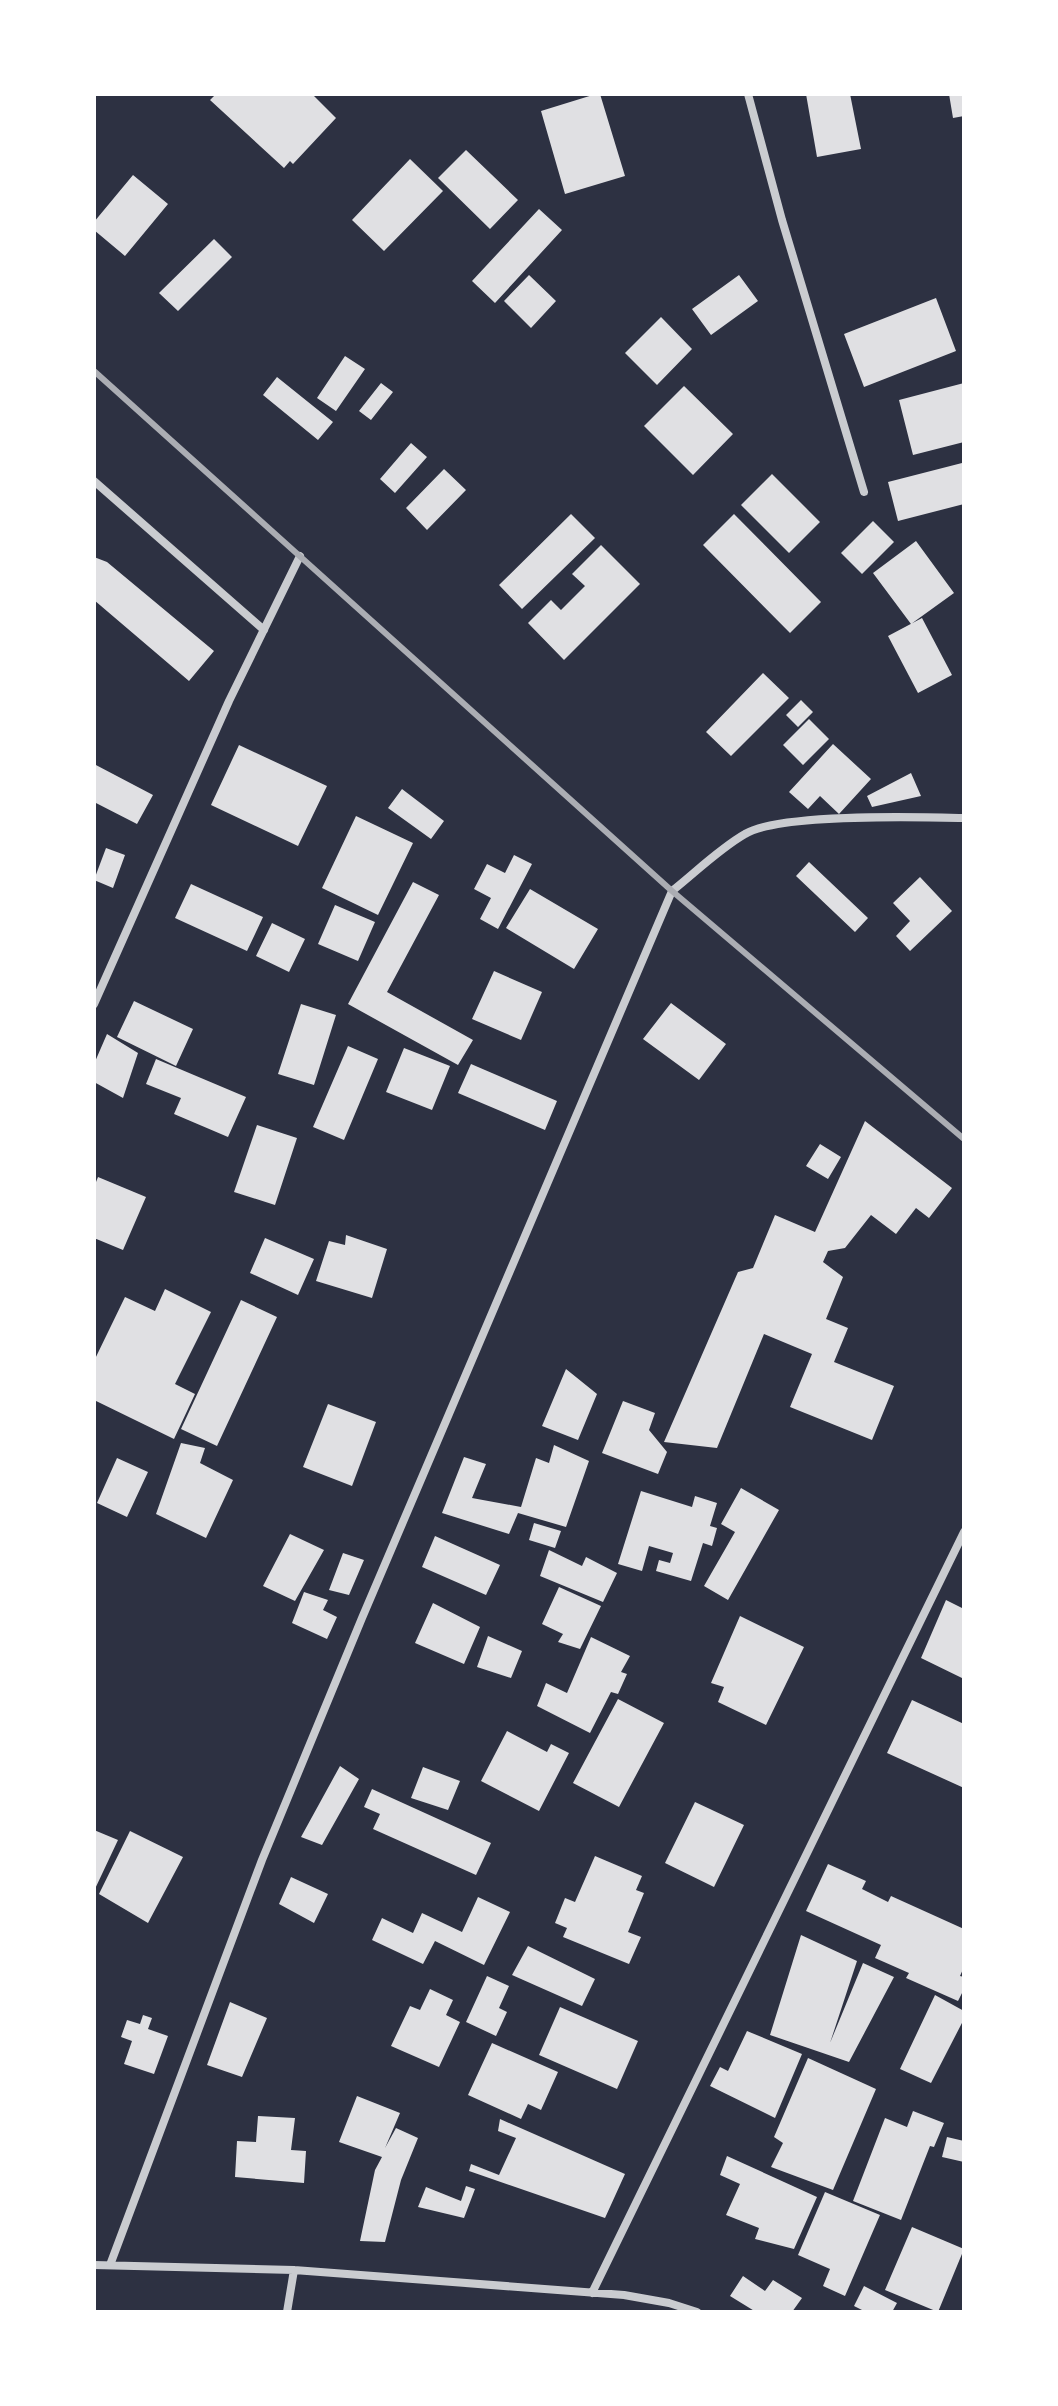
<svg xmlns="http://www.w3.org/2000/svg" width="1058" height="2406" font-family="Overpass,sans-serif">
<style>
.building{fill:#e0e0e3}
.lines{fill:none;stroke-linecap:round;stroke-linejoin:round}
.minor{stroke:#caccd0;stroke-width:8}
.rail{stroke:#abadb3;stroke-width:6}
</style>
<rect width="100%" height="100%" fill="#2d3142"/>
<path class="building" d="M216 94H312L336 118 293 164 290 161 284 168 210 100Z
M596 94H600L625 176 565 194 541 111Z
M806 94H850L861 149 817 157Z
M949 94H964V116L953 118Z
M466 150 518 200 490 229 438 178Z
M410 159 443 191 384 251 352 220Z
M133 175 168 204 125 256 94 230V222Z
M539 209 562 230 495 303 472 281Z
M214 239 232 257 178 311 159 293Z
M529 275 556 301 531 328 504 301Z
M739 275 758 301 711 335 692 309Z
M936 298 956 351 864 387 844 334Z
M661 317 692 349 657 385 625 353Z
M345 356 365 369 336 411 317 398Z
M277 377 333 422 318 440 263 395Z
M381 383 393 392 371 420 359 411Z
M964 383V442L913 455 899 400Z
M684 386 733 434 693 475 644 426Z
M411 443 427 457 395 493 380 479Z
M962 463 964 504 898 521 888 482Z
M444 469 466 490 427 530 406 508Z
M772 474 820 522 789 553 741 505Z
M571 514 595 538 522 609 499 585Z
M734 514 821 602 790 633 703 545Z
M873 521 894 542 862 574 841 553Z
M916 541 954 593 911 624 873 573Z
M601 545 640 584 564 660 528 623 551 600 561 610 585 586 572 574Z
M94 557 107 562 214 651 189 681 94 600Z
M922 618 952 675 918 693 888 636Z
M763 673 789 698 731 756 706 732Z
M801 700 813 712 798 727 786 715Z
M809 719 829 739 803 765 783 745Z
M833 744 871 779 839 814 820 796 808 809 789 792Z
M239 745 327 786 298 846 211 805Z
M94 764 153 795 137 824 94 802Z
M911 773 921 796 872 807 867 796Z
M402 789 444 821 431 839 388 808Z
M356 816 413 843 378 915 322 888Z
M106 848 125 855 113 888 94 880Z
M514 855 532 864 498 929 480 919 491 898 474 889 487 864 505 873Z
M809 862 868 918 855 932 796 876Z
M920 877 952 911 910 951 896 936 910 921 893 903Z
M413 882 439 895 387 992 473 1040 458 1065 348 1004Z
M191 884 263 917 247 951 175 918Z
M530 889 598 929 574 969 506 928Z
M335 905 375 922 358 961 318 944Z
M272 923 305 939 289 972 256 956Z
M494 971 542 992 521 1040 472 1019Z
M134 1001 193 1029 176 1066 117 1037Z
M671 1003 726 1044 699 1080 643 1039Z
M301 1004 336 1015 314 1085 278 1074Z
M107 1034 138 1053 123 1098 94 1082V1064Z
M348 1046 378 1059 344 1140 313 1127Z
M404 1048 450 1066 432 1110 386 1092Z
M156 1059 246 1097 228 1137 174 1114 181 1098 146 1084Z
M471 1064 557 1101 545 1130 458 1093Z
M865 1121 952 1188 929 1218 916 1208 896 1234 871 1215 845 1248 828 1251 823 1262 843 1277 826 1319 848 1328 834 1362 894 1386 872 1440 790 1407 812 1354 764 1334 717 1448 664 1442 738 1272 753 1268 775 1215 815 1232Z
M257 1125 297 1138 275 1205 234 1192Z
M820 1144 841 1157 828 1179 806 1166Z
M98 1177 146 1197 123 1250 94 1238V1187Z
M346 1235 387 1249 372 1298 316 1281 329 1241 345 1245Z
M265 1238 314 1259 298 1295 250 1273Z
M165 1289 211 1312 175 1384 195 1394 174 1439 94 1400V1361L125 1297 155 1311Z
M241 1300 277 1317 217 1446 181 1429Z
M566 1369 597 1394 578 1440 542 1426Z
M623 1401 655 1413 649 1430 667 1452 658 1474 602 1453Z
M328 1404 376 1422 352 1486 303 1467Z
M181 1443 205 1448 200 1463 233 1480 206 1538 156 1514Z
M554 1445 589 1461 566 1527 518 1513 509 1534 442 1513 464 1457 486 1464 472 1498 521 1507 536 1458 549 1463Z
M117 1458 148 1472 127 1517 97 1503Z
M741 1488 779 1510 728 1600 704 1586 735 1532 721 1524Z
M641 1491 692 1507 695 1496 717 1503 710 1526 717 1528 712 1546 703 1543 691 1581 656 1571 659 1560 670 1563 673 1553 649 1546 642 1571 618 1564Z
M534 1523 561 1531 555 1548 529 1540Z
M290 1534 324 1550 295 1601 263 1586Z
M435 1536 500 1565 486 1595 422 1567Z
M549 1550 582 1566 586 1557 617 1573 603 1602 540 1576Z
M343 1553 364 1560 349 1595 329 1590Z
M559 1587 601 1606 580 1649 558 1642 563 1634 542 1624Z
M304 1592 328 1600 323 1610 337 1617 327 1639 292 1623Z
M946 1600 964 1609V1679L921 1658Z
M433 1603 480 1627 464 1664 415 1643Z
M740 1616 804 1647 766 1725 718 1702 724 1687 711 1683Z
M488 1636 522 1651 511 1678 477 1667Z
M591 1637 630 1656 621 1672 627 1674 618 1694 611 1692 590 1733 537 1706 546 1683 567 1693Z
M618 1699 664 1723 619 1807 573 1783Z
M912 1700 964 1724V1788L887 1753Z
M507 1731 547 1752 551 1744 569 1753 539 1811 481 1781Z
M340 1766 359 1779 322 1845 301 1837Z
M423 1767 460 1781 448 1810 411 1798Z
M372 1789 491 1843 476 1875 373 1829 380 1814 364 1807Z
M695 1802 744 1825 714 1887 665 1863Z
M94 1830 118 1840 94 1891Z
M130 1831 183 1857 148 1923 99 1894Z
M595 1856 642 1876 636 1890 644 1893 628 1932 641 1937 629 1964 563 1937 567 1928 555 1923 565 1898 575 1902Z
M828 1864 866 1881 862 1889 888 1902 891 1896 964 1929V1967L960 1976 964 1977V1989L958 2001 906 1978 909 1973 875 1958 881 1945 806 1911Z
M291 1877 328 1894 314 1923 279 1904Z
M478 1897 510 1912 484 1965 435 1941 423 1964 372 1940 382 1918 413 1933 422 1913 462 1932Z
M801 1935 857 1961 830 2043 863 1963 894 1977 849 2062 770 2035Z
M528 1946 595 1979 582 2006 512 1975Z
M487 1976 509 1986 499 2008 507 2012 496 2036 466 2022Z
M430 1989 453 2000 446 2015 460 2022 439 2067 391 2046 410 2006 420 2010Z
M935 1995 964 2011V2019L931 2083 900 2069Z
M230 2002 267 2018 242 2077 207 2065Z
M560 2007 638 2041 617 2089 539 2055Z
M143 2015 152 2018 148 2029 168 2036 154 2074 124 2064 132 2041 121 2037 127 2020 140 2024Z
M747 2031 802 2054 775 2118 710 2086 720 2067 728 2071Z
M492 2043 558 2072 541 2110 528 2104 521 2119 468 2095Z
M808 2058 876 2089 833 2190 771 2167 783 2143 774 2137Z
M357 2096 400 2113 385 2148 396 2128 418 2138 401 2180 385 2242 360 2241 375 2170 382 2157 339 2142Z
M913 2111 944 2123 934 2147 930 2146 901 2220 853 2201 885 2118 907 2127Z
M258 2116 295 2118 291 2150 306 2151 304 2183 235 2177 237 2141 256 2142Z
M500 2119 625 2174 605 2218 469 2171 471 2164 499 2175 516 2138 498 2131Z
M947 2137 964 2141V2162L942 2157Z
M727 2156 817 2197 794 2249 755 2239 759 2228 726 2215 740 2184 720 2175Z
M466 2186 475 2189 464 2218 418 2207 426 2187 461 2201Z
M825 2192 880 2215 845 2296 823 2286 830 2269 798 2255Z
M912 2227 964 2249 938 2312 885 2290Z
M743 2276 765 2291 773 2280 802 2298 792 2312H756L730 2296Z
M864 2286 897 2303 892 2312H866L854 2306Z"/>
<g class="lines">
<path class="minor" d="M748 94 782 220 864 492
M94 481 264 630
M94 1004 229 701 300 556
M94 2265 294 2270 624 2295 669 2303 697 2312
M110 2265 262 1860 362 1618 672 891C696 872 719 849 745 834 779 813 919 817 964 818
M592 2293 964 1532
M287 2312 294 2270"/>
<path class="rail" d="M94 371 672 891 964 1139"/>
</g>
<rect width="1058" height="2406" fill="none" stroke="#ffffff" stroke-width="192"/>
</svg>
